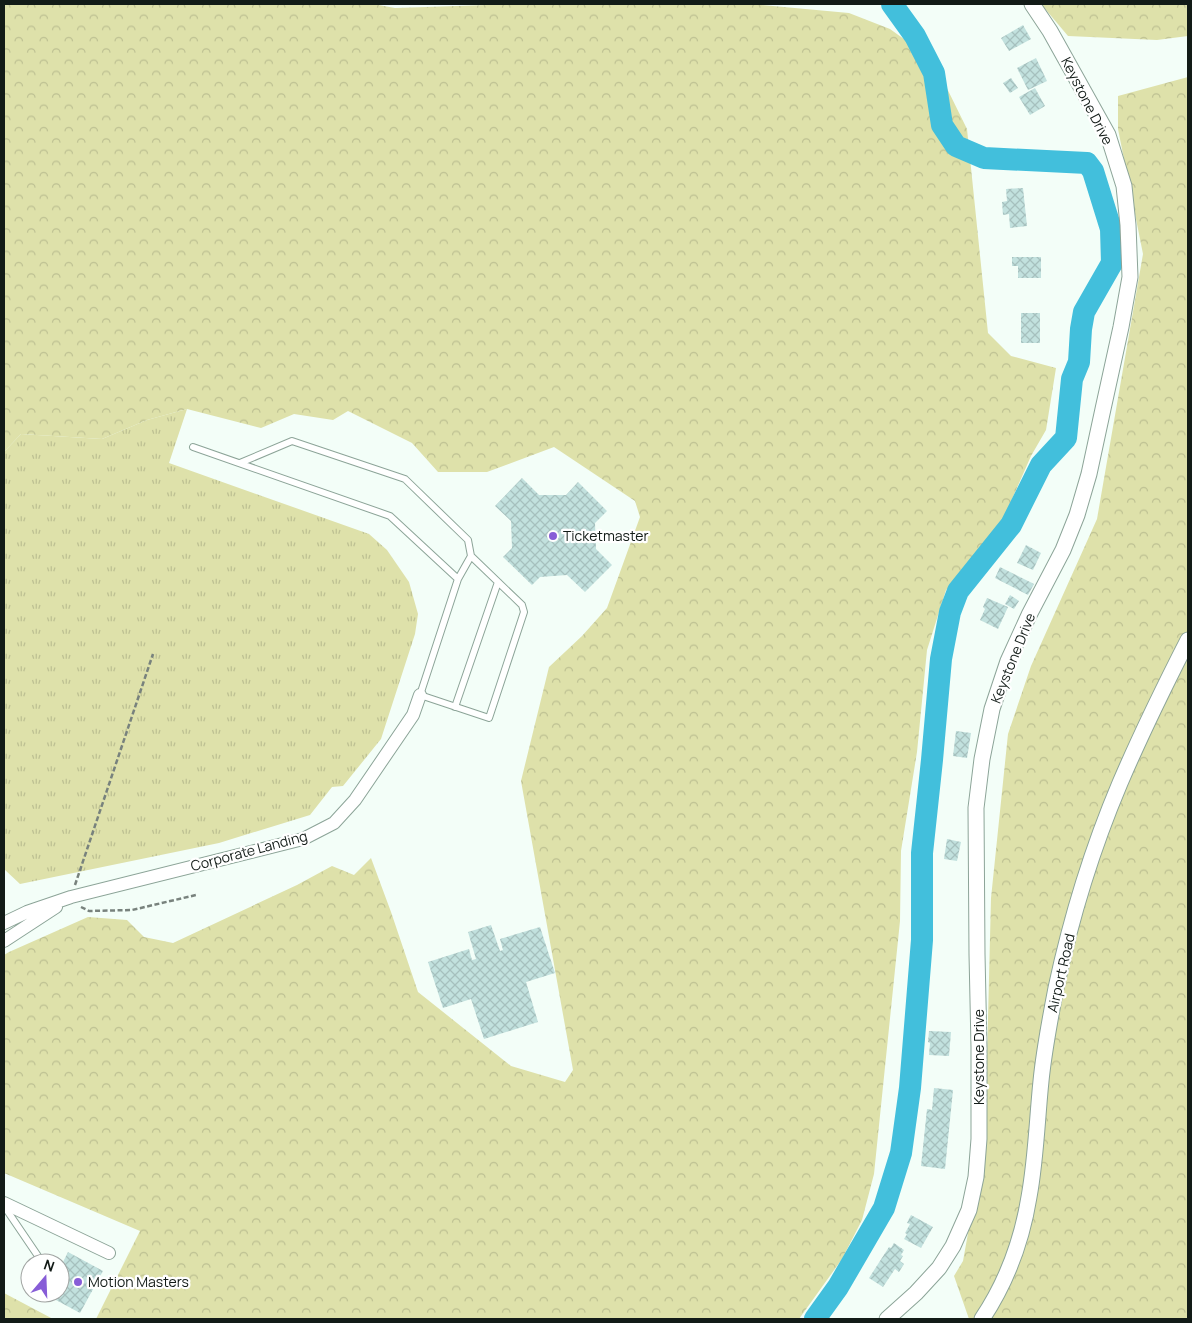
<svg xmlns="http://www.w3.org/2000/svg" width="1192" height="1323" font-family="Manrope,sans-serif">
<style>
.grass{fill:url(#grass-tufts)}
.forest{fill:url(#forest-crowns)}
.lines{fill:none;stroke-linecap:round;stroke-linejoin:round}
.river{stroke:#42bfdc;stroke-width:22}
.building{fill:url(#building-cross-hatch)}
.service-casing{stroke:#8ca498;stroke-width:8}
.minor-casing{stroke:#8ca498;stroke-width:14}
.tertiary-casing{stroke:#8ca498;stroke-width:17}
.path{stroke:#78827d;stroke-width:2.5;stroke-dasharray:5 2.5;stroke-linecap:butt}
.service{stroke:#fff;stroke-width:6}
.minor{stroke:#fff;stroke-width:12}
.tertiary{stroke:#fff;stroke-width:15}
.poi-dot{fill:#875dd7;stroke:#fff;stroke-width:2}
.labels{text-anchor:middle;stroke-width:4.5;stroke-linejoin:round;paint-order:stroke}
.street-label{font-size:14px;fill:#121b17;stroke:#fff}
.poi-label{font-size:14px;fill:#121b17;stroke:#fff;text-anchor:start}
</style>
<defs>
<pattern id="grass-tufts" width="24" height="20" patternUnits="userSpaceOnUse" patternTransform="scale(1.25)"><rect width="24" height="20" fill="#dee1aa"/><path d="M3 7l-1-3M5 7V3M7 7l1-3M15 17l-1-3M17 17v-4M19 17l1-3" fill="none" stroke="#bdc092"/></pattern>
<pattern id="forest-crowns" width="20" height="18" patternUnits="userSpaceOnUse" patternTransform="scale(1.25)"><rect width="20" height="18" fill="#dee1aa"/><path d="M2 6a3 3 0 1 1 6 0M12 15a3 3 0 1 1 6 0" fill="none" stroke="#bdc092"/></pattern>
<pattern id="building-cross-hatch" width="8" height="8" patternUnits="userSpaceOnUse" patternTransform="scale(1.25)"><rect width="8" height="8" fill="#c2e1de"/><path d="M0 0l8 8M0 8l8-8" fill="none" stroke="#a6c0be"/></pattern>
</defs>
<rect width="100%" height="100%" fill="#f3fef8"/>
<path class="grass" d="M187 409 169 463 369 534 387 550 409 582 418 614 415 634 381 739 343 786 332 787 310 815 219 843 20 884 4 869V452L21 434 102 439 147 420Z"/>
<path class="forest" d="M4 4H373L395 8 520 4H750L849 13 890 29 933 60 967 129 988 333 1011 356 1056 368 1046 430 1031 456 993 542 946 590 927 650 917 752 901 851 900 921 874 1174 862 1220 842 1259 799 1319H96L140 1231 4 1173V955L9 952 88 917 127 920 144 937 173 943 297 885 332 866 354 875 371 858 391 912 418 992 511 1066 565 1082 573 1070 521 781 549 667 582 636 607 608 640 517 635 501 554 447 487 472H438L412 443 348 411 333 420 294 414 261 428 187 409 147 420 102 439 21 434 4 452Z
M1041 4H1188V36L1157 40 1068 36Z
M1188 77V1319H969L954 1276 963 1261 985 1139 991 898 1008 734 1031 666 1097 519 1143 254 1118 129V96Z
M4 1293 53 1319H4Z"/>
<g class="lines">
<path class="river" d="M815 1319 838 1287 884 1208 901 1153 910 1088 922 940V853L932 760 941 659 950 612 958 591 1011 525 1041 465 1066 438 1072 379 1079 362 1081 329 1084 312 1112 263 1111 229 1093 171 1087 163 984 158 956 146 942 125 934 73 915 36 892 4"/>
</g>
<path class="building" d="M1023 25 1031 39 1009 51 1001 38Z
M1036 58 1047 81 1028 90 1017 68Z
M1011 78 1018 88 1010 93 1003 83Z
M1035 88 1045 106 1030 115 1019 97Z
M1023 188 1027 226 1010 228 1009 214 1003 215 1002 202 1007 201 1006 189Z
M1012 257H1041V278H1018V266H1012Z
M1021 313H1040V343H1021Z
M522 478 539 495H566L578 482 607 511 595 523 596 549 612 565 585 592 567 575 540 577 532 585 503 557 512 548 511 521 495 506Z
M1026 545 1041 553 1033 570 1017 563Z
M1000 567 1034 584 1028 595 995 578Z
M1010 595 1019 601 1014 609 1005 604Z
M987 598 1008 607 998 629 980 620 985 609 983 607Z
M956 731 971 733 967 758 953 756Z
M947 839 961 842 957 861 944 859Z
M491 925 500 951 503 950 500 939 540 927 555 973 526 982 538 1022 484 1039 471 999 443 1008 428 962 469 949 472 960 476 959 468 932Z
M929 1031 951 1032 949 1056 929 1055 930 1043 928 1042Z
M934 1088 953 1090 945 1169 921 1166 927 1109 932 1110Z
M911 1215 933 1227 921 1248 904 1239 907 1234 905 1233 910 1224 907 1223Z
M894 1243 904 1250 901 1255 903 1256 900 1261 904 1264 899 1272 895 1269 883 1287 869 1278 889 1247 891 1248Z
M68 1252 103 1271 80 1313 43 1293H60V1263H56L58 1259 63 1262Z"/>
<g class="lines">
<defs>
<path id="service" d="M193 447 390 516 458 579
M240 463 292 441 405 479 468 540 471 556 522 605 524 612 489 718 420 695 458 579 471 556
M455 707 498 582
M4 1206 40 1259"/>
<path id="minor" d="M4 923 27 912 71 897 303 839 334 823 355 800 413 715 420 695
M4 941 56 907
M4 1203 109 1253"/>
<path id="tertiary" d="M887 1319 916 1293 939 1268 953 1246 969 1210 976 1177 979 1139V1047L977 954 976 808 982 759 992 709 1008 661 1029 615 1063 550 1077 515 1089 474 1103 409 1121 327 1130 277 1128 225 1124 186 1108 135 1050 31 1032 4
M982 1319C1006 1283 1022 1240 1029 1197 1036 1159 1037 1120 1041 1081 1044 1050 1050 1019 1056 988 1071 918 1092 849 1120 783 1141 734 1164 687 1188 640"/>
</defs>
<use href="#service" class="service-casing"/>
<use href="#minor" class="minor-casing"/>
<use href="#tertiary" class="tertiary-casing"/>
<path class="path" d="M75 885 153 654
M81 907 89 911 132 910 196 895"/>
<use href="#service" class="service"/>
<use href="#minor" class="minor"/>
<use href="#tertiary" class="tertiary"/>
</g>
<g class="poi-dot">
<circle cx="553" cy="536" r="5"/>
<circle cx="78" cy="1282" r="5"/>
</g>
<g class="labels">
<g class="street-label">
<text transform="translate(1087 101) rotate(63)" y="5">Keystone Drive</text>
<text transform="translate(1013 658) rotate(-68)" y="5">Keystone Drive</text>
<text transform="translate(249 851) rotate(-15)" y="5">Corporate Landing</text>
<text transform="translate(1061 973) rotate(-77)" y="5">Airport Road</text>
<text transform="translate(979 1057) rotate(-90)" y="5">Keystone Drive</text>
</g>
<g class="poi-label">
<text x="563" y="541">Ticketmaster</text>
<text x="88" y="1287">Motion Masters</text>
</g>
</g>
<rect width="1192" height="1323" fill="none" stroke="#121b17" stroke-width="10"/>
<g transform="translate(45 1278) rotate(19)"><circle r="24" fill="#ffffff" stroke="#a0a4a2"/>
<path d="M0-4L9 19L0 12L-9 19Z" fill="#875dd7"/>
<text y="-8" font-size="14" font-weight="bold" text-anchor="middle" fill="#121b17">N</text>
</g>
</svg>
